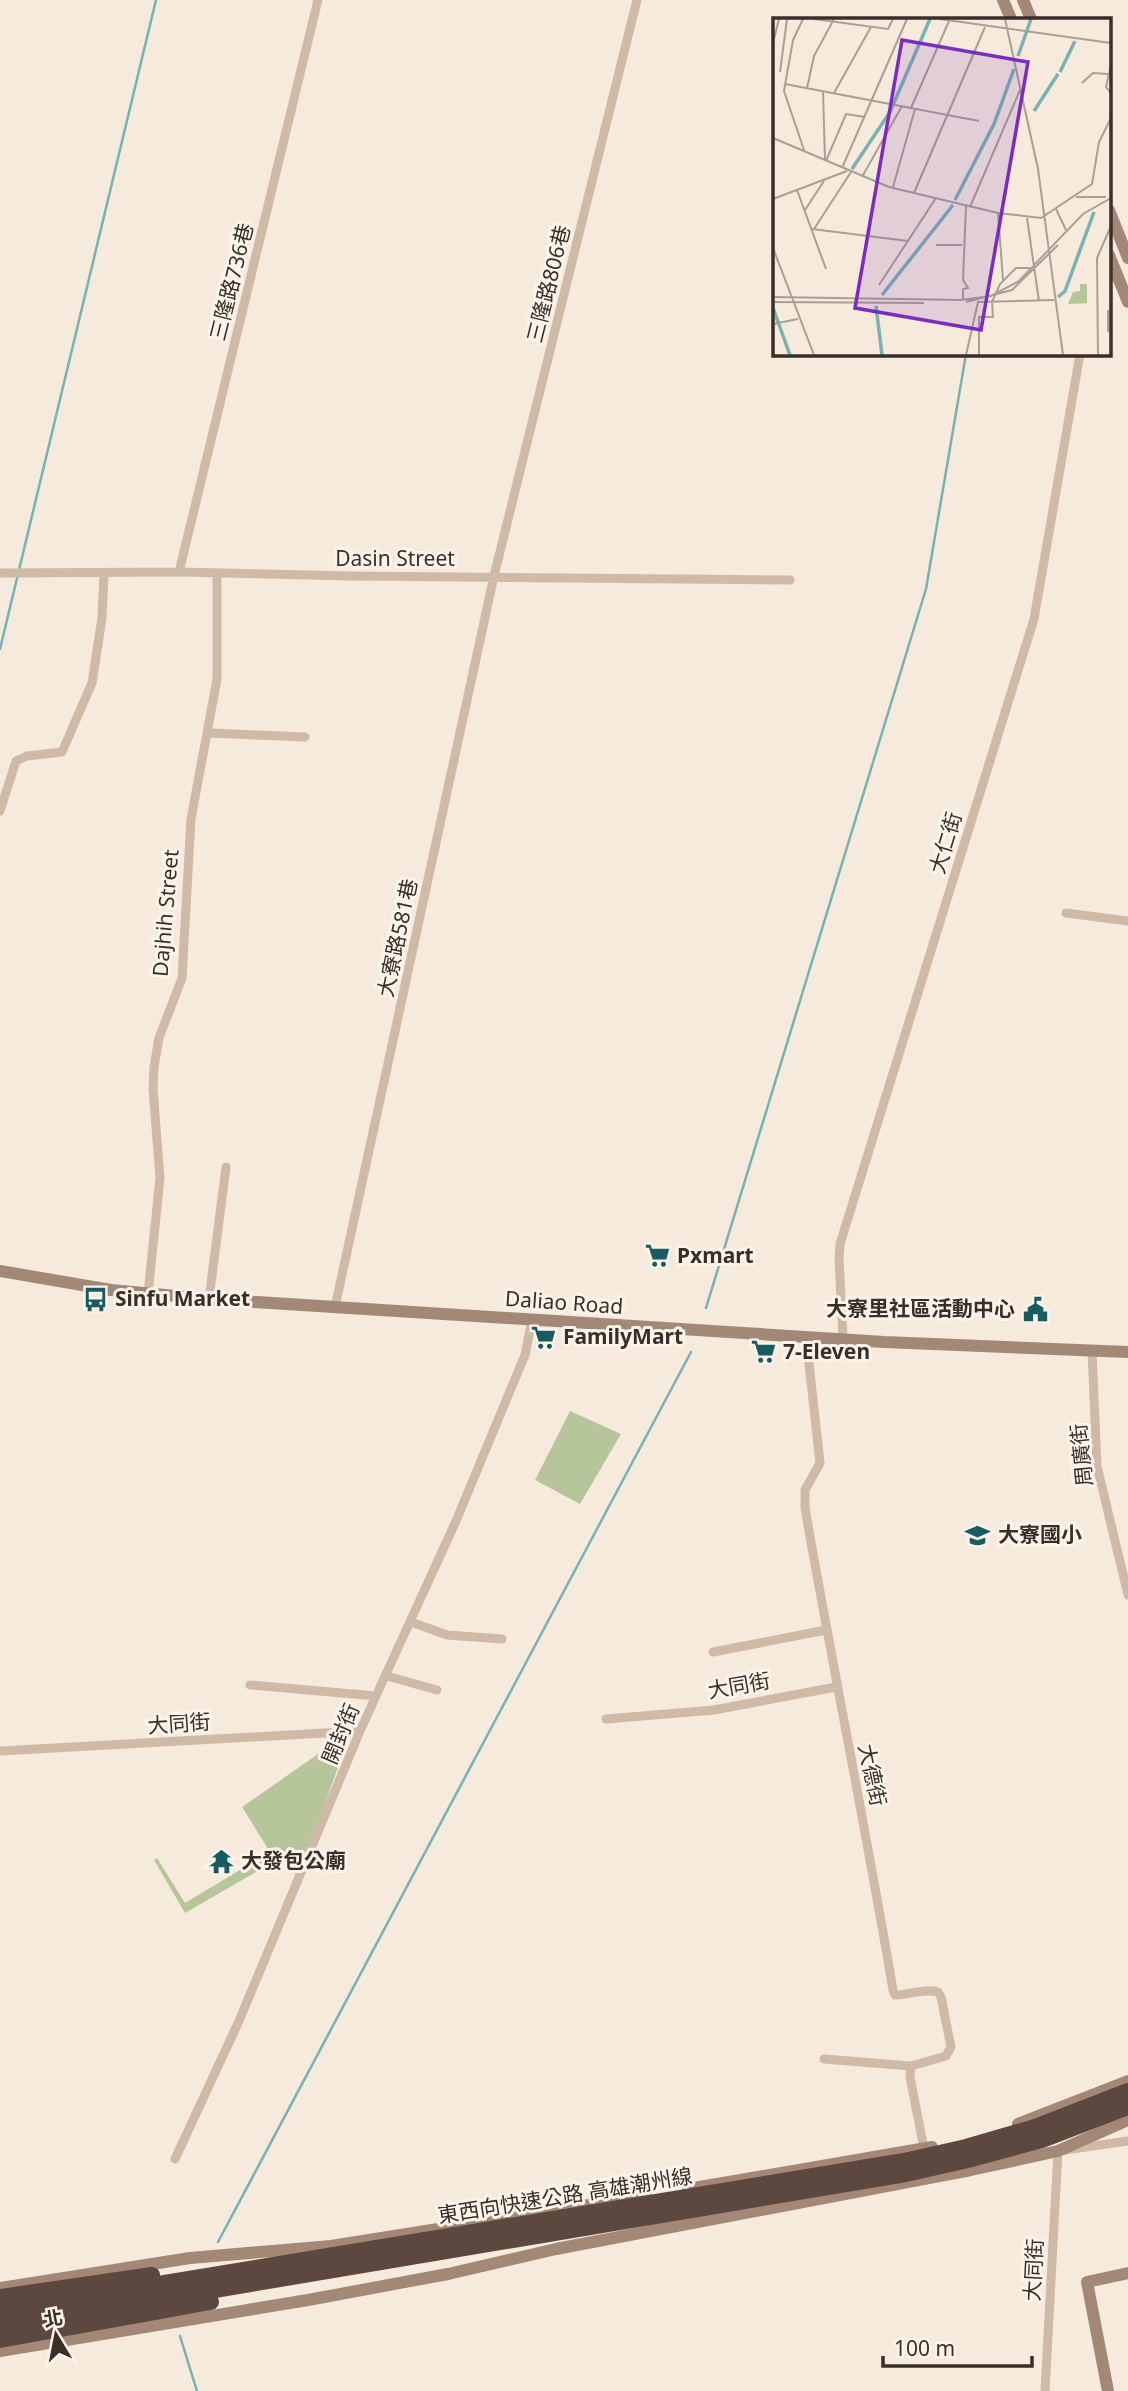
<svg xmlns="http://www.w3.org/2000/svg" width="1128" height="2391" font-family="'Noto Sans','Noto Sans TC',sans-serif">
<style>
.green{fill:#b7c69a}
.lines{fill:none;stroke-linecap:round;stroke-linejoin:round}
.stream{stroke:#78b2b5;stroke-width:2.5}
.street{stroke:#cfbaa7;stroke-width:9}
.secondary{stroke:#a38877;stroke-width:12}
.highway{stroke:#5c483e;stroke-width:16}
.labels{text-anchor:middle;stroke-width:6;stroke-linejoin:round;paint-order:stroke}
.street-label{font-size:21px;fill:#3a2e28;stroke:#fcf4ea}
.poi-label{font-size:21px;font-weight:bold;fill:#3a2e28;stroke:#fcf4ea;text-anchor:start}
.inset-river{fill:none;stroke:#78b2b5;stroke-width:3.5}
.inset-road{fill:none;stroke:#aa9f94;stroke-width:2}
.view{fill:#7b2cbf;fill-opacity:0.15;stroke:#7b2cbf;stroke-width:3.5}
.inset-edge{fill:none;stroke:#3a2e28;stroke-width:3.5}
</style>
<rect width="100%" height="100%" fill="#f5eadc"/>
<path class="green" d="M570 1411 621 1434 580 1504 535 1480Z
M351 1731 298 1879 284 1856 185 1913 154 1860 157 1858 185 1903 270 1852 242 1807Z"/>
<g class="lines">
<path class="stream" d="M0 649 156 0
M706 1308 926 589 966 354
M218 2242 691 1352
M180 2336 197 2391"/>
<path class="street" d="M179 572 318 0
M0 573 179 572 350 576 790 580
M209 733 305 737
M0 811 16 761 27 756 62 752 92 683 102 618 104 574
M1066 913 1128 921
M148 1294 160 1178 153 1089 154 1067 159 1038 182 978 191 819 217 679V574
M209 1299 226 1167
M335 1307 494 576 637 0
M806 1337 820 1463 805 1490V1508C833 1669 866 1829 893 1990L895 1995C909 1995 924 1988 938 1992L941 1997 951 2047 946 2056 911 2066 910 2077 924 2149
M843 1339 839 1258 840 1244 1034 619 1080 354
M1092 1351 1097 1466 1128 1595
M411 1622 447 1635 502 1639
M713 1652 826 1630
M387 1676 437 1690
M250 1685 376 1696
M606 1719 714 1710 836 1687
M0 1751 360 1731
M824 2059 911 2066
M175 2159 239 2021 360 1731 456 1521 525 1355 532 1320
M1045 2391 1058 2151 1128 2141"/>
<path class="secondary" d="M1003 0 1011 19
M1023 0 1031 19
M1109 210 1128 258
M1109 255 1128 302
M0 1271 111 1290 209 1299 884 1342 1128 1352
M1018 2124 1128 2081
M688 2189 932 2147
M0 2288 190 2258 331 2246 646 2196
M0 2351 308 2300 448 2274 556 2249 971 2170 1058 2151 1128 2120
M1108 2391 1087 2282 1128 2273"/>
<path class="highway" d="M0 2297 152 2275
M0 2310 904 2161 966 2147 1035 2127 1128 2091
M0 2326 906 2174 968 2160 1042 2140 1128 2107
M0 2340 211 2302"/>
</g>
<defs>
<symbol id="supermarket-bare" viewBox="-9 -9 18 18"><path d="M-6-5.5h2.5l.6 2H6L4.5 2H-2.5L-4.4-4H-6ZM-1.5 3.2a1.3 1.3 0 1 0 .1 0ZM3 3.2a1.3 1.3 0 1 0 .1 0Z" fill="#185b61" stroke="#fcf4ea" stroke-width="2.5" paint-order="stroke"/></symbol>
<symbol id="bus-bare" viewBox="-9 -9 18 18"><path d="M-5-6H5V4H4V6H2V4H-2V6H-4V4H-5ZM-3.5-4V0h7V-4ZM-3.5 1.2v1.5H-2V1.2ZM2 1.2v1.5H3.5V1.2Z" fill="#185b61" stroke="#fcf4ea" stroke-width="2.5" paint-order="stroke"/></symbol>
<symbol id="civic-bare" viewBox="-9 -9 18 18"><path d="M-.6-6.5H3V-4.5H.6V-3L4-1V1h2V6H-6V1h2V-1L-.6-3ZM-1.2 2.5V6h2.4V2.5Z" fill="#185b61" stroke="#fcf4ea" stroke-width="2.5" paint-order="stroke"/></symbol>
<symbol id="school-bare" viewBox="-9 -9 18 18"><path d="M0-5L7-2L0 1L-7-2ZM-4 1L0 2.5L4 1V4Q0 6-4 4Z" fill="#185b61" stroke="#fcf4ea" stroke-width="2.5" paint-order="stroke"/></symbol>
<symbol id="temple-bare" viewBox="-9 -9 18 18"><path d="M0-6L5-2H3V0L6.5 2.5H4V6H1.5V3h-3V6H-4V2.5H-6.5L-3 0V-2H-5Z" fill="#185b61" stroke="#fcf4ea" stroke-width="2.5" paint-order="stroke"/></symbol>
</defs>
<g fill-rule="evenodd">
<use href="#supermarket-bare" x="640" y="1238" width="35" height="35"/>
<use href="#bus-bare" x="78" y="1282" width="35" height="35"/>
<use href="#civic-bare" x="1018" y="1292" width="35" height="35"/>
<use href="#supermarket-bare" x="526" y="1320" width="35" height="35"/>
<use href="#supermarket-bare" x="746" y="1334" width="35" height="35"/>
<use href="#school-bare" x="960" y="1518" width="35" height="35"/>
<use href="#temple-bare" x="204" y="1844" width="35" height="35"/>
</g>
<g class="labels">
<g class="street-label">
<text transform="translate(232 282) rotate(-76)" y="7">三隆路736巷</text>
<text transform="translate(549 284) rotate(-76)" y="7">三隆路806巷</text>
<text x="395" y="566">Dasin Street</text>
<text transform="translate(946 843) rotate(-73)" y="7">大仁街</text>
<text transform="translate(166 913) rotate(-85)" y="7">Dajhih Street</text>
<text transform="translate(398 938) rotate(-78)" y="7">大寮路581巷</text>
<text transform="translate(564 1303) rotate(4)" y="7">Daliao Road</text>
<text transform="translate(1082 1455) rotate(-96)" y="7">周廣街</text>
<text transform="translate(739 1686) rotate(-10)" y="7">大同街</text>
<text transform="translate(179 1724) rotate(-4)" y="7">大同街</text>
<text transform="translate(341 1734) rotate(-67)" y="7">開封街</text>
<text transform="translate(872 1775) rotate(78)" y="7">大德街</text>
<text transform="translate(565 2196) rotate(-9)" y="7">東西向快速公路 高雄潮州線</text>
<text transform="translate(1034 2270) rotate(-87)" y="7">大同街</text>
</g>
<g class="poi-label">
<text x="677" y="1263">Pxmart</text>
<text x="115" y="1306">Sinfu Market</text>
<text x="1015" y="1316" text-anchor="end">大寮里社區活動中心</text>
<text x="563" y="1344">FamilyMart</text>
<text x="783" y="1359">7-Eleven</text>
<text x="998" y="1542">大寮國小</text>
<text x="241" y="1868">大發包公廟</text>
</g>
</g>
<g transform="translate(773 18)">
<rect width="338" height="338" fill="#f5eadc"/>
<path d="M307 266H314V285L295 286 300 274 307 273Z" fill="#b7c69a"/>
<path class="inset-river" d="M245 38 258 1M287 54 302 23M261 93 285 56M79 151 117 94 157 1M182 182 221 106 241 51M109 277 180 187M285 279 292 273 321 194M103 288 109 337M0 290 17 337"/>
<path class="inset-road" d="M30 1 20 22 11 73 31 132M41 1 115 11 120 1M167 1 338 25M232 1 265 151 290 337M0 25 6 1M338 47 333 69 338 75M7 54 14 1M309 65 320 55 335 56M12 66 206 103M34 70 41 38 61 1M50 73 52 141M61 75 98 9M138 90 176 3M0 120 116 169 225 195 268 200 319 166 326 124 338 100M53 143 73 96 92 99M69 150 134 1M89 159 129 88M120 169 142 91M24 172 53 251M141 175 212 9M303 179H333M0 181 74 153M197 189 247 72M283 191 293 212M32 192 51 163M225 195 230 262M254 200 266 283M39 211 135 223M41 211 78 154M163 227H189M0 230 41 337M106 267 163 180M0 279 188 282 218 278 246 263 310 196 338 180M190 281V271L195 270 190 262 193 188M0 284 151 285M193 284 239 272 285 227M0 306 25 301M335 314V292M193 337 205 284 281 282M206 337V299H220L219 284 227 266 243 250H257M325 337 324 240 338 208"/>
<path class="view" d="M129 22 255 44 208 312 82 290Z"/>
<rect width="338" height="338" class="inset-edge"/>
</g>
<g transform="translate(56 2335) rotate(350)" stroke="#fcf4ea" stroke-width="5" paint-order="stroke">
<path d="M0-5L12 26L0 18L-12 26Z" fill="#3a2e28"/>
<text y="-10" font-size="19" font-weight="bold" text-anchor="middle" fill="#3a2e28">北</text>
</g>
<path d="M883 2356v10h149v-10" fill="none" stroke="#3a2e28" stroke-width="3.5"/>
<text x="894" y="2356" font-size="21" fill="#3a2e28" stroke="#fcf4ea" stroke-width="5" paint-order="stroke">100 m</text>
</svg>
